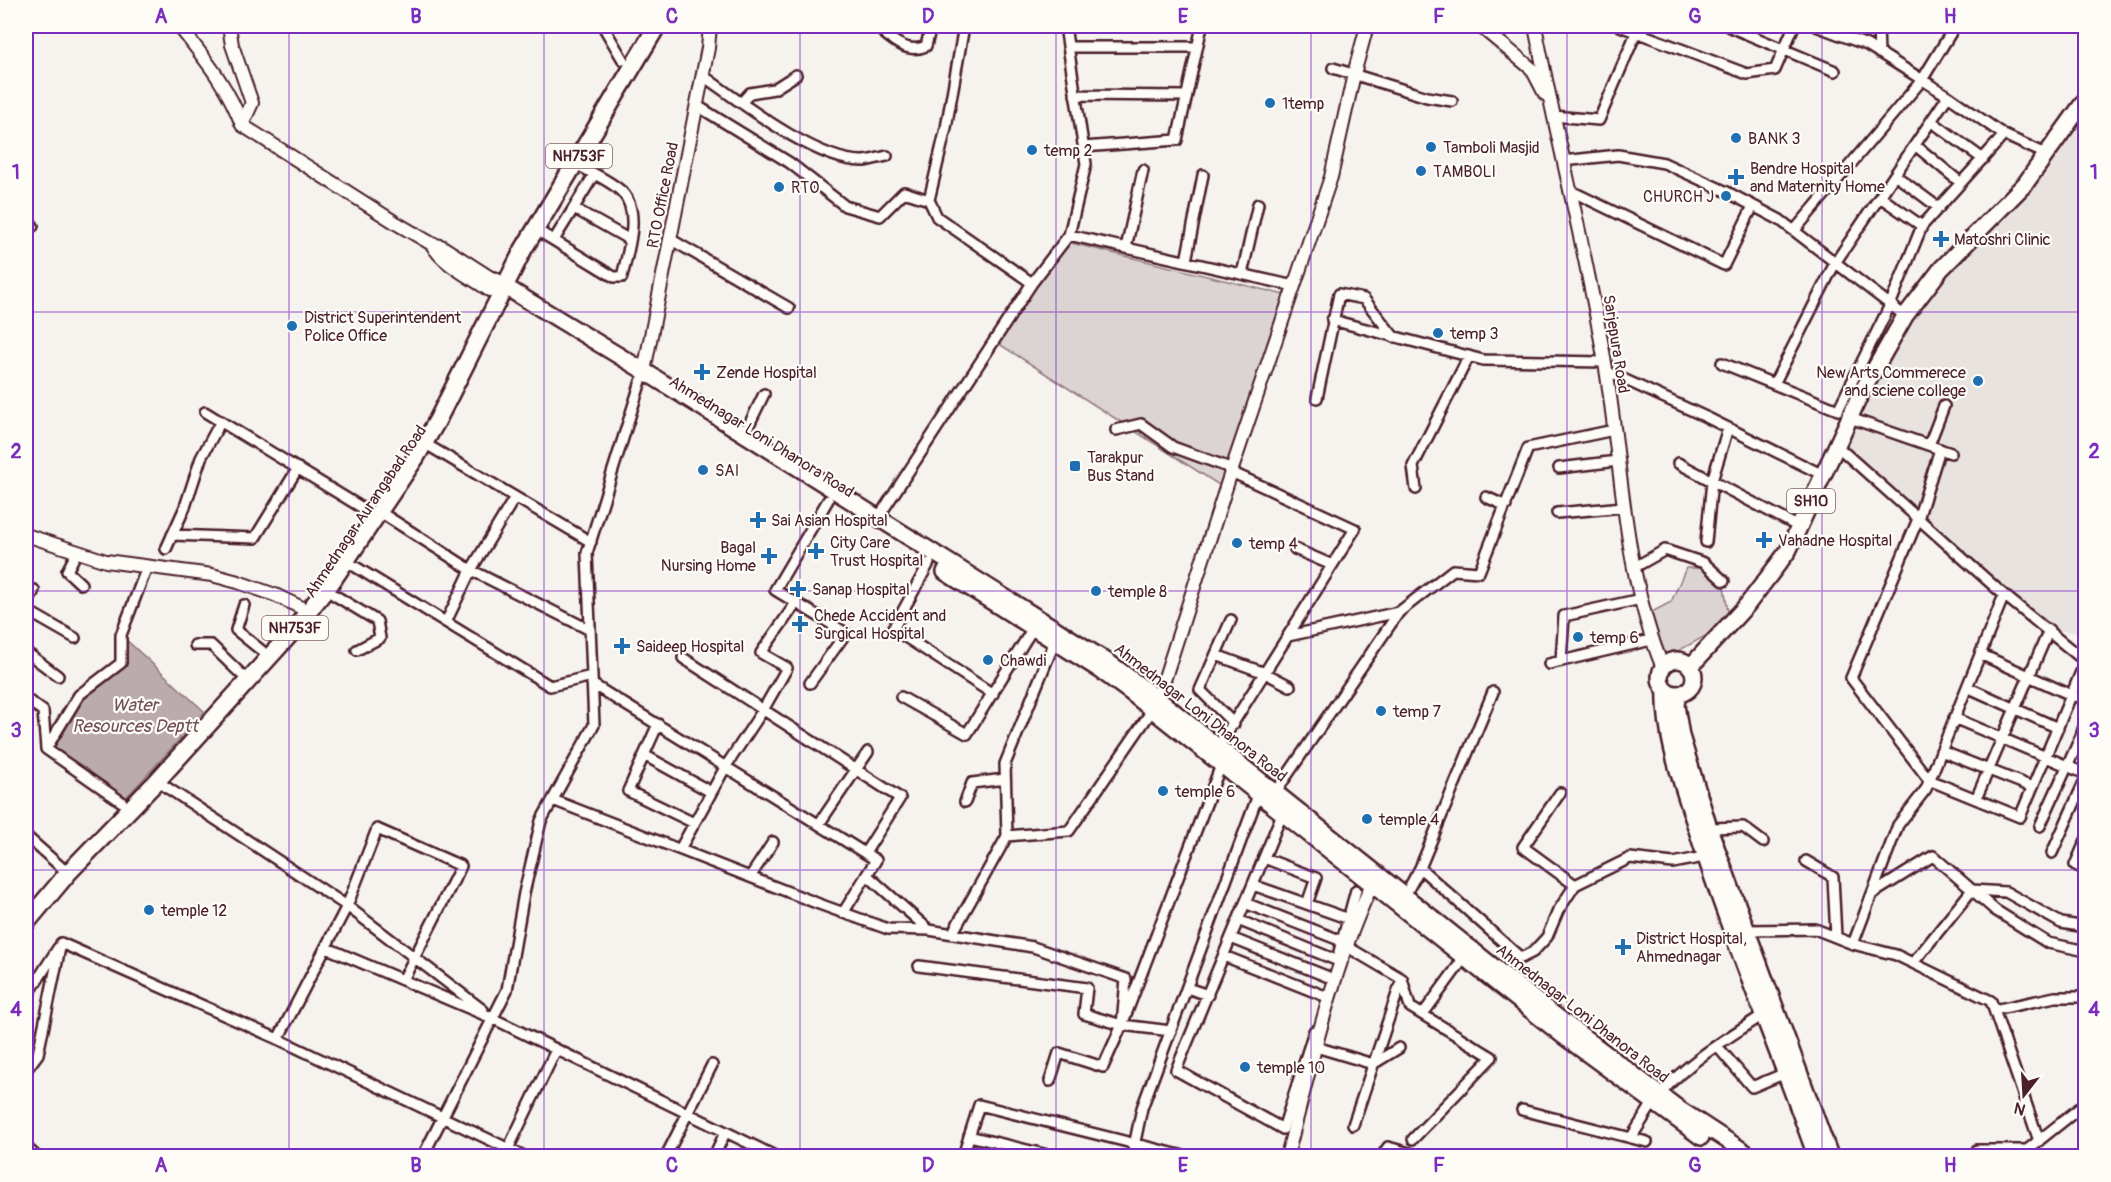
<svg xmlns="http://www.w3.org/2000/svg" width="2111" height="1182" font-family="Pangolin,sans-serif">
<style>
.built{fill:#e9e3e0}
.green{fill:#dcd4d2;stroke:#937a7e;stroke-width:1.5}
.water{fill:#bbabac;stroke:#8e7378;stroke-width:1.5}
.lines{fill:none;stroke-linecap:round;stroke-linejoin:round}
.minor-casing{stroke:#4a1f2b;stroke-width:14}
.tertiary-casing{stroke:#4a1f2b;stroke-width:16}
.primary-casing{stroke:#4a1f2b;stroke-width:20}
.trunk-casing{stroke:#4a1f2b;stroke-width:21}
.minor{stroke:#fdfcf7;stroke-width:9}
.tertiary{stroke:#fdfcf7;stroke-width:12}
.primary{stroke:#fdfcf7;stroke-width:15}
.trunk{stroke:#fdfcf7;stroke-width:16}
.grid{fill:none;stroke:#7b2cbf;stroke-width:1.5;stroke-opacity:0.55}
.poi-dot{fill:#1f6fb2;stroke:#fdfcf7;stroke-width:2}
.labels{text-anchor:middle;stroke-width:4.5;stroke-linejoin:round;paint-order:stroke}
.shield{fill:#fdfcf7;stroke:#806168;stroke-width:1.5}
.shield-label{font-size:15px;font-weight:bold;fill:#4a1f2b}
.poi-label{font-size:16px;fill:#4a1f2b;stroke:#fdfcf7;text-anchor:start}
.street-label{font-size:16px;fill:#4a1f2b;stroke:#fdfcf7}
.water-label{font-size:18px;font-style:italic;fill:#725058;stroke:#fdfcf7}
.neatline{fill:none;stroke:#7b2cbf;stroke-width:2}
.grid-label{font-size:20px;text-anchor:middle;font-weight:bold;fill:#7b2cbf}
</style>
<rect width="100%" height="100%" fill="#f6f3ef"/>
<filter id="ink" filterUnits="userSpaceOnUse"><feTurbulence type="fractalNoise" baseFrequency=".0167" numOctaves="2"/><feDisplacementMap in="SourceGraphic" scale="12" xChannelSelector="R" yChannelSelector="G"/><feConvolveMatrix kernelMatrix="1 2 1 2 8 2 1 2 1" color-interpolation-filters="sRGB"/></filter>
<g filter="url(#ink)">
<path class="built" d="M2085 112V633L2049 630 1837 446 1905 316Z"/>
<path class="green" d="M1067 242 1293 297 1231 472 1219 485 993 340Z
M1686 568H1701L1724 586 1728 612 1711 633 1667 657 1653 627 1652 612 1671 602Z"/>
<path class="water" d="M121 635 205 712 122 802 46 749 103 675 121 663Z"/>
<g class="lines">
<defs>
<path id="minor" d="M603 26 623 60
M876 26C889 38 907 55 926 46L931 26
M1065 26 1086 164 1069 235 1294 286
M1620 26 1747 74 1775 70 1794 26
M1728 26 1835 71
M1816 26 1867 45 1948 96 2004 135 2046 154
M1878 26 1879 53
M1068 47H1197
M1333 68 1427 97 1452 101
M702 75C739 101 818 163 864 161 871 160 879 158 887 156
M1075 95 1186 96
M741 103 750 93 774 89 796 75
M696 105 790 163 845 206 880 216 904 192 929 200
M1553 116 1599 120 1639 26
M1931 121 1983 159
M1915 145 1961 183
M1083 147 1177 140 1202 26
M1563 161 1618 155 1664 163 1725 191 1780 220 1905 316
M1895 175 1939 208
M1569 190 1724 265 1753 206
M1880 197 1922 226
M575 209 630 240
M26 216 33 226
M535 229 614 277H622C627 254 642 212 622 192 610 180 589 172 574 163
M1794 231 1922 80 1955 26
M670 239 789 308
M554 240 594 175
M1126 248 1143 170
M1186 261 1203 175
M1242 274 1258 204
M1032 283 1069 235
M1332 320 1483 360 1604 362
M1722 363 1838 410 1890 305 1922 226 2004 135
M1606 371 1708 418 1823 475
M1774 384 1835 263 1948 96
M1317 398 1339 294 1364 299 1394 337
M205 412 369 512
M1850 418 1951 453
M1116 430 1141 424 1173 447 1233 469
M744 435 764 394
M424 443 591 542
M1929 445 1944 406
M1837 446 2004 595 2086 662
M1940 449 1918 519 1851 678 1929 780 2020 817 2086 660
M1678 463 1799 527
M1559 468 1618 461
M1416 489 1413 466 1469 356
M1486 497 1506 506
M380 512 471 570 590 630
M1557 513 1624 507
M878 518 1032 283 937 217 929 200 946 128 964 26
M172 535 255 538 298 468
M1706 542 1712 481 1728 428
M166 549 185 507 201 458 221 421
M1295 549 1332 565
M77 552 67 571 81 584
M346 561 550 686 592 676
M929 563 893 629 993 694
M1635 567 1665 550 1704 563 1724 581
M326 590 377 621 380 638 357 650
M244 605 236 630 262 651
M26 607 34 590
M26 610 75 638
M1231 620 1200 690 1234 724
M446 622 471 570 515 497
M1288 636 1399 612
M195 645H211L241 674
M26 652 58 676
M1980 654 2071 695 2086 699
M1216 655 1265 673 1290 686
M683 658 900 798 865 853
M1561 661 1564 616 1641 599
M1549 664 1651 640
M810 683 846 633 775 590 828 500
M592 684 876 860 843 913
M1967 687 2058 728
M901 697 967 734 1033 628
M26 699 43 711 46 749 122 802
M1954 718 2086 774
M658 724 628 791 694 823
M1218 747 1355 529 1231 472
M46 749 79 695 121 663V635L147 567
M1941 751 2032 787
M644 755 711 792
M157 781 347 906 483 1010
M1275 793 1399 612 1453 570 1479 572 1528 448 1614 430
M1560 793 1523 847 1575 885
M1976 799 2049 630
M553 800 819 904 888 929 929 930 1033 947 1126 979 1122 1025
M965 802 972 783 1005 779
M1282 814 1176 1070 1283 1129 1314 1031
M819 824 868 752
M2040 826 2081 736 2086 720
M1709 828 1743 827 1763 842
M26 836 61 867
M1007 836 1005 764 1055 641
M2086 840 2075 865 2086 870
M680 849 726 766 763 710 787 668 761 653 796 603
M2052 853 2086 778
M1264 858 1316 878 1307 904
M1806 861 1833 877 1836 937
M1420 868 1521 958 1533 952 1547 937 1558 911 1575 885 1630 858 1673 863 1709 856
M867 875 929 930
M750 877 773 842
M1253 885 1349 919
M1872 894 1933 856 1995 910 2048 943 2086 951
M1405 895 1420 868 1493 692
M1245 903 1342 941
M1238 920 1336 960
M1745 930 1815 929 1853 944 1896 955 1991 1001 2039 1141
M952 934 1007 836 1069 831 1153 709
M1231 938 1331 978
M61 943 278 1039 524 1156
M1853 944 1898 825 1926 789 2004 595
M1346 946 1402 979 1353 1125
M327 948 492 1018 775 1156
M1339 952 1356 890
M1224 956 1325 996
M1913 963 1972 890 2006 892 2061 923 2086 927
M919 966 1087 988 1084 1014 1122 1025 1103 1067 1059 1053 1050 1081
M1402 979 1410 1007 1492 1057 1413 1139
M1187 988 1208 995
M26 998 58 948
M1994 1010 2055 997H2086
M1423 1014 1464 958
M1171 1031 1122 1025 1221 765
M278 1039 347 906 377 829 461 866 403 980
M1717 1046 1752 1087 1788 1072
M1316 1047 1373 1064 1399 1048
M26 1070 38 1054 61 943
M1660 1094C1689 1061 1729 1037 1766 1013
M1522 1110 1647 1142
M969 1136 1052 1156
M1631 1138 1653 1103
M26 1147 36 1156
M508 1149 556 1050
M423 1156 507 990 524 893 541 821 594 725 587 553 641 381
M666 1156 712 1065
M714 1156 725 1133
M963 1156 979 1105 1184 1156
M1132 1156 1142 1108 1258 795
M1382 1156 1388 1147 1420 1156
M1979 1156 1977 1150H2027L2086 1103"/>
<path id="tertiary" d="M179 26C204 58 228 86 242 125L396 223 432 244 441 246 494 280
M229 26 232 45 252 103 242 125
M1480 26 1532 69 1545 94
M1535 26C1557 140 1587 254 1606 369 1622 469 1624 573 1663 668
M432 244C442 264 471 277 489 290
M644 371 708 48 710 26
M26 535 106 561 212 575 238 582 275 595 300 607
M1158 699 1231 472 1331 177 1354 74 1367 26
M1287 1156C1311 1064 1333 964 1375 878"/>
<path id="primary" d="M494 280 644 371 1108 662 1158 699 1544 1007 1679 1109 1751 1156
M945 572 1100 670 1130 692 1562 1035 1701 1137
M1660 677a17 17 0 1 1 34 0a17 17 0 1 1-34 0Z
M1690 667 1747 605 1788 551 1860 395 1905 316 1941 269 2025 184 2086 99
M1666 690C1664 736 1682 783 1696 827 1731 938 1777 1046 1816 1156
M1678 694 1676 705 1681 736 1709 828 1830 1156"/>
<path id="trunk" d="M26 923 68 873 157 781 293 631 330 584 416 457 437 421 523 250 657 26"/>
</defs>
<use href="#minor" class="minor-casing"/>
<use href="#tertiary" class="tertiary-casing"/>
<use href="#primary" class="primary-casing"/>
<use href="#trunk" class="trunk-casing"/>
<use href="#minor" class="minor"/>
<use href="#tertiary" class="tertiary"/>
<use href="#primary" class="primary"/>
<use href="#trunk" class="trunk"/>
</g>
</g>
<path class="grid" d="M289 26V1156M544 26V1156M800 26V1156M1056 26V1156M1311 26V1156M1567 26V1156M1822 26V1156M26 312H2086M26 591H2086M26 870H2086"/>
<g class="poi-dot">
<circle cx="1270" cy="103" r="6"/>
<circle cx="1736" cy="138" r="6"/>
<circle cx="1431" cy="147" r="6"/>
<circle cx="1032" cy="150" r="6"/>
<circle cx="1421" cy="171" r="6"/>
<path d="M1733 168h6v6h6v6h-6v6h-6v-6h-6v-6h6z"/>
<circle cx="779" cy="187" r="6"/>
<circle cx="1726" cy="196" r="6"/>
<path d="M1938 230h6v6h6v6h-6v6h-6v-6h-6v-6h6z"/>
<circle cx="292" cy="326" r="6"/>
<circle cx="1438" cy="333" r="6"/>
<path d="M699 363h6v6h6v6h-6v6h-6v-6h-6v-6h6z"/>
<circle cx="1978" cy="381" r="6"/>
<rect x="1069" y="460" width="12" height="12" rx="3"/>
<circle cx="703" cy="470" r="6"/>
<path d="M755 511h6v6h6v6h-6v6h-6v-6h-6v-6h6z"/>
<path d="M1761 531h6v6h6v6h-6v6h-6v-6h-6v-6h6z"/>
<circle cx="1237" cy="543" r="6"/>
<path d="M813 542h6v6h6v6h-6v6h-6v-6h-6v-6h6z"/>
<path d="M766 547h6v6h6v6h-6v6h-6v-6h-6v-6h6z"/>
<path d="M795 580h6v6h6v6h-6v6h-6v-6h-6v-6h6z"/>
<circle cx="1096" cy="591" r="6"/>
<path d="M797 615h6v6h6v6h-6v6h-6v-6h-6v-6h6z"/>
<circle cx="1578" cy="637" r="6"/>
<path d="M619 637h6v6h6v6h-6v6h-6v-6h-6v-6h6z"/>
<circle cx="988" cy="660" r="6"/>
<circle cx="1381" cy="711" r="6"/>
<circle cx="1163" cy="791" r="6"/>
<circle cx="1367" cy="819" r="6"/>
<circle cx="149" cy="910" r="6"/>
<path d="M1620 938h6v6h6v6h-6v6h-6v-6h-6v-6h6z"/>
<circle cx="1245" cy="1067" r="6"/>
</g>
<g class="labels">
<g class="shield">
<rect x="546" y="144" width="66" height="24" rx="4.5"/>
<rect x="1787" y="489" width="48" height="24" rx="4.5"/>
<rect x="262" y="616" width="66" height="24" rx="4.5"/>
</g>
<g class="shield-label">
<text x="579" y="161">NH753F</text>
<text x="1811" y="506">SH10</text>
<text x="295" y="633">NH753F</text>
</g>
<g class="poi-label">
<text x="1282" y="109">1temp</text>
<text x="1748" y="144">BANK 3</text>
<text x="1443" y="153">Tamboli Masjid</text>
<text x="1044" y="156">temp 2</text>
<text x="1750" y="174">Bendre Hospital<tspan x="1750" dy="18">and Maternity Home</tspan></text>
<text x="1433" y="177">TAMBOLI</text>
<text x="791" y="193">RTO</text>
<text x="1714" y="202" text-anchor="end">CHURCH J</text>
<text x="1954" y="245">Matoshri Clinic</text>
<text x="304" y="323">District Superintendent<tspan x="304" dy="18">Police Office</tspan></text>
<text x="1450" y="339">temp 3</text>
<text x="716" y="378">Zende Hospital</text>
<text x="1966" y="378" text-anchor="end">New Arts Commerece<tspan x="1966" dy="18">and sciene college</tspan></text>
<text x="1087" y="463">Tarakpur<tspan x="1087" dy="18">Bus Stand</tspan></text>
<text x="715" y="476">SAI</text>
<text x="771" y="526">Sai Asian Hospital</text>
<text x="1778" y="546">Vahadne Hospital</text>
<text x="830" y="548">City Care<tspan x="830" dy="18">Trust Hospital</tspan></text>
<text x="1249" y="549">temp 4</text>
<text x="756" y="553" text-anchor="end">Bagal<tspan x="756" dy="18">Nursing Home</tspan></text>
<text x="812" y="595">Sanap Hospital</text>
<text x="1108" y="597">temple 8</text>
<text x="814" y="621">Chede Accident and<tspan x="814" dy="18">Surgical Hospital</tspan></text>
<text x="1590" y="643">temp 6</text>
<text x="636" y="652">Saideep Hospital</text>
<text x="1000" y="666">Chawdi</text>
<text x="1393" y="717">temp 7</text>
<text x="1175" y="797">temple 6</text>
<text x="1379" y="825">temple 4</text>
<text x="161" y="916">temple 12</text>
<text x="1636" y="944">District Hospital,<tspan x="1636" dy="18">Ahmednagar</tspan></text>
<text x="1257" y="1073">temple 10</text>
</g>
<g class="street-label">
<text transform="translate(662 195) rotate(-79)" y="6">RTO Office Road</text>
<text transform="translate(1617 344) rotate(81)" y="6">Sarjepura Road</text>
<text transform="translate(762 436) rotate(32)" y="6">Ahmednagar Loni Dhanora Road</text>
<text transform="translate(365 511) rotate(-56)" y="6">Ahmednagar Aurangabad Road</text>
<text transform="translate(1201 712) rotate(38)" y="6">Ahmednagar Loni Dhanora Road</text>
<text transform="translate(1583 1013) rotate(38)" y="6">Ahmednagar Loni Dhanora Road</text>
</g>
<g class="water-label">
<text x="135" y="711">Water<tspan x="135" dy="21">Resources Deptt</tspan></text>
</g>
</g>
<rect width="2111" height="1182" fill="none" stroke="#fdfcf7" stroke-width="66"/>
<g transform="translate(2024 1095) rotate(197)" stroke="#fdfcf7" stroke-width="4.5" paint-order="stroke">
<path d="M0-4.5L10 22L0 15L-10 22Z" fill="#4a1f2b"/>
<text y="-9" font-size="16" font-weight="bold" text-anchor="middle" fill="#4a1f2b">N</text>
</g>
<rect x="33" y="33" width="2045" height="1116" class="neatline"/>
<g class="grid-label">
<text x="161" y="23">A</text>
<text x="416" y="23">B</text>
<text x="672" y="23">C</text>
<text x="928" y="23">D</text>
<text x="1183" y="23">E</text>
<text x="1439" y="23">F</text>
<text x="1695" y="23">G</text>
<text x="1950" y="23">H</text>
<text x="16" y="179">1</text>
<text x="2094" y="179">1</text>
<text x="16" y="458">2</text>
<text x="2094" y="458">2</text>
<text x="16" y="737">3</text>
<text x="2094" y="737">3</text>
<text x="16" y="1016">4</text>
<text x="2094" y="1016">4</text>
<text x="161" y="1172">A</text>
<text x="416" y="1172">B</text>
<text x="672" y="1172">C</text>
<text x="928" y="1172">D</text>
<text x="1183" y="1172">E</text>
<text x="1439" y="1172">F</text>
<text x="1695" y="1172">G</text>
<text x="1950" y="1172">H</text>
</g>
</svg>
